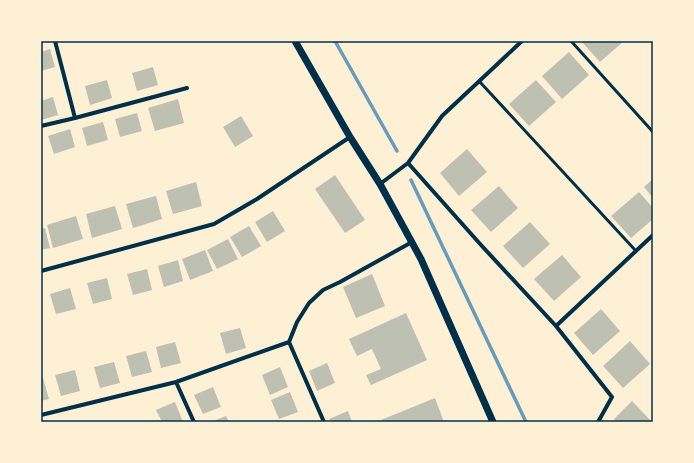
<svg xmlns="http://www.w3.org/2000/svg" width="694" height="463" font-family="'Crimson Pro',serif">
<style>
.lines{fill:none;stroke-linecap:round;stroke-linejoin:round}
.stream{stroke:#669bbc;stroke-width:3.5}
.building{fill:#bec0b2}
.service{stroke:#003049;stroke-width:3}
.minor{stroke:#003049;stroke-width:4}
.tertiary{stroke:#003049;stroke-width:7}
.neatline{fill:none;stroke:#003049;stroke-width:1.5}
</style>
<rect width="100%" height="100%" fill="#fdf0d5"/>
<g class="lines">
<path class="stream" d="M335 41 397 151
M411 180 526 422"/>
</g>
<path class="building" d="M581 41H624L600 62Z
M50 49 55 67 41 71V52Z
M569 52 589 75 562 99 542 76Z
M153 67 158 85 137 91 132 73Z
M107 80 112 98 90 105 85 86Z
M536 80 556 102 529 126 509 104Z
M53 97 58 115 41 120V101Z
M178 99 184 123 155 131 148 108Z
M137 113 142 131 120 137 115 119Z
M241 116 253 136 235 147 223 127Z
M103 122 108 140 87 146 82 128Z
M70 129 75 147 54 154 48 136Z
M467 149 487 172 459 196 440 173Z
M335 175 365 220 345 233 315 189Z
M653 179V198L644 187Z
M196 182 202 206 173 214 166 191Z
M499 186 518 208 491 232 471 210Z
M639 192 653 208V219L631 238 611 216Z
M156 196 162 219 133 228 126 204Z
M115 206 122 229 92 238 86 214Z
M273 211 285 231 267 242 255 222Z
M76 216 83 239 53 248 47 225Z
M530 222 550 244 523 268 503 246Z
M249 226 261 246 242 257 230 237Z
M45 228 50 248 41 250V229Z
M228 239 238 259 217 269 207 250Z
M205 250 213 271 190 280 182 259Z
M562 255 581 277 554 301 534 279Z
M178 260 183 281 164 287 158 266Z
M147 269 152 290 133 295 127 274Z
M372 274 385 306 356 318 343 287Z
M107 278 112 299 93 304 87 283Z
M70 288 76 309 56 314 50 294Z
M601 309 620 331 593 355 574 333Z
M406 313 427 360 371 385 366 375 381 369 372 349 357 356 349 339Z
M240 328 246 348 226 354 220 333Z
M630 341 650 364 623 388 603 366Z
M175 342 181 363 161 368 156 347Z
M146 351 152 372 132 377 126 356Z
M114 362 120 383 100 388 94 367Z
M327 363 335 383 317 391 309 371Z
M280 367 288 387 270 395 262 375Z
M75 370 80 391 61 396 55 375Z
M43 378 49 399 41 401V379Z
M213 387 221 407 203 414 194 395Z
M290 392 298 412 279 419 271 400Z
M435 398 444 422H410L409 421 406 422H382L381 420Z
M632 401 652 422H617L614 419Z
M175 402 183 422H162L156 410Z
M348 411 352 422H331L329 419Z
M226 416 229 422H211Z"/>
<g class="lines">
<path class="service" d="M571 41 653 132
M479 81 636 251"/>
<path class="minor" d="M55 41 75 118
M41 126 75 118 187 88
M408 163 481 245 556 326 612 397 598 422
M380 184 408 163 442 116 522 41
M41 271 214 224 257 199 350 137
M556 326 653 235
M289 342 324 422
M176 382 194 422
M41 415 176 382 289 342 297 322 309 303 323 290 340 282 412 242"/>
<path class="tertiary" d="M295 41 350 137 380 184 421 259 493 422"/>
</g>
<rect width="694" height="463" fill="none" stroke="#fdf0d5" stroke-width="84"/>
<rect x="42" y="42" width="610" height="379" class="neatline"/>
</svg>
